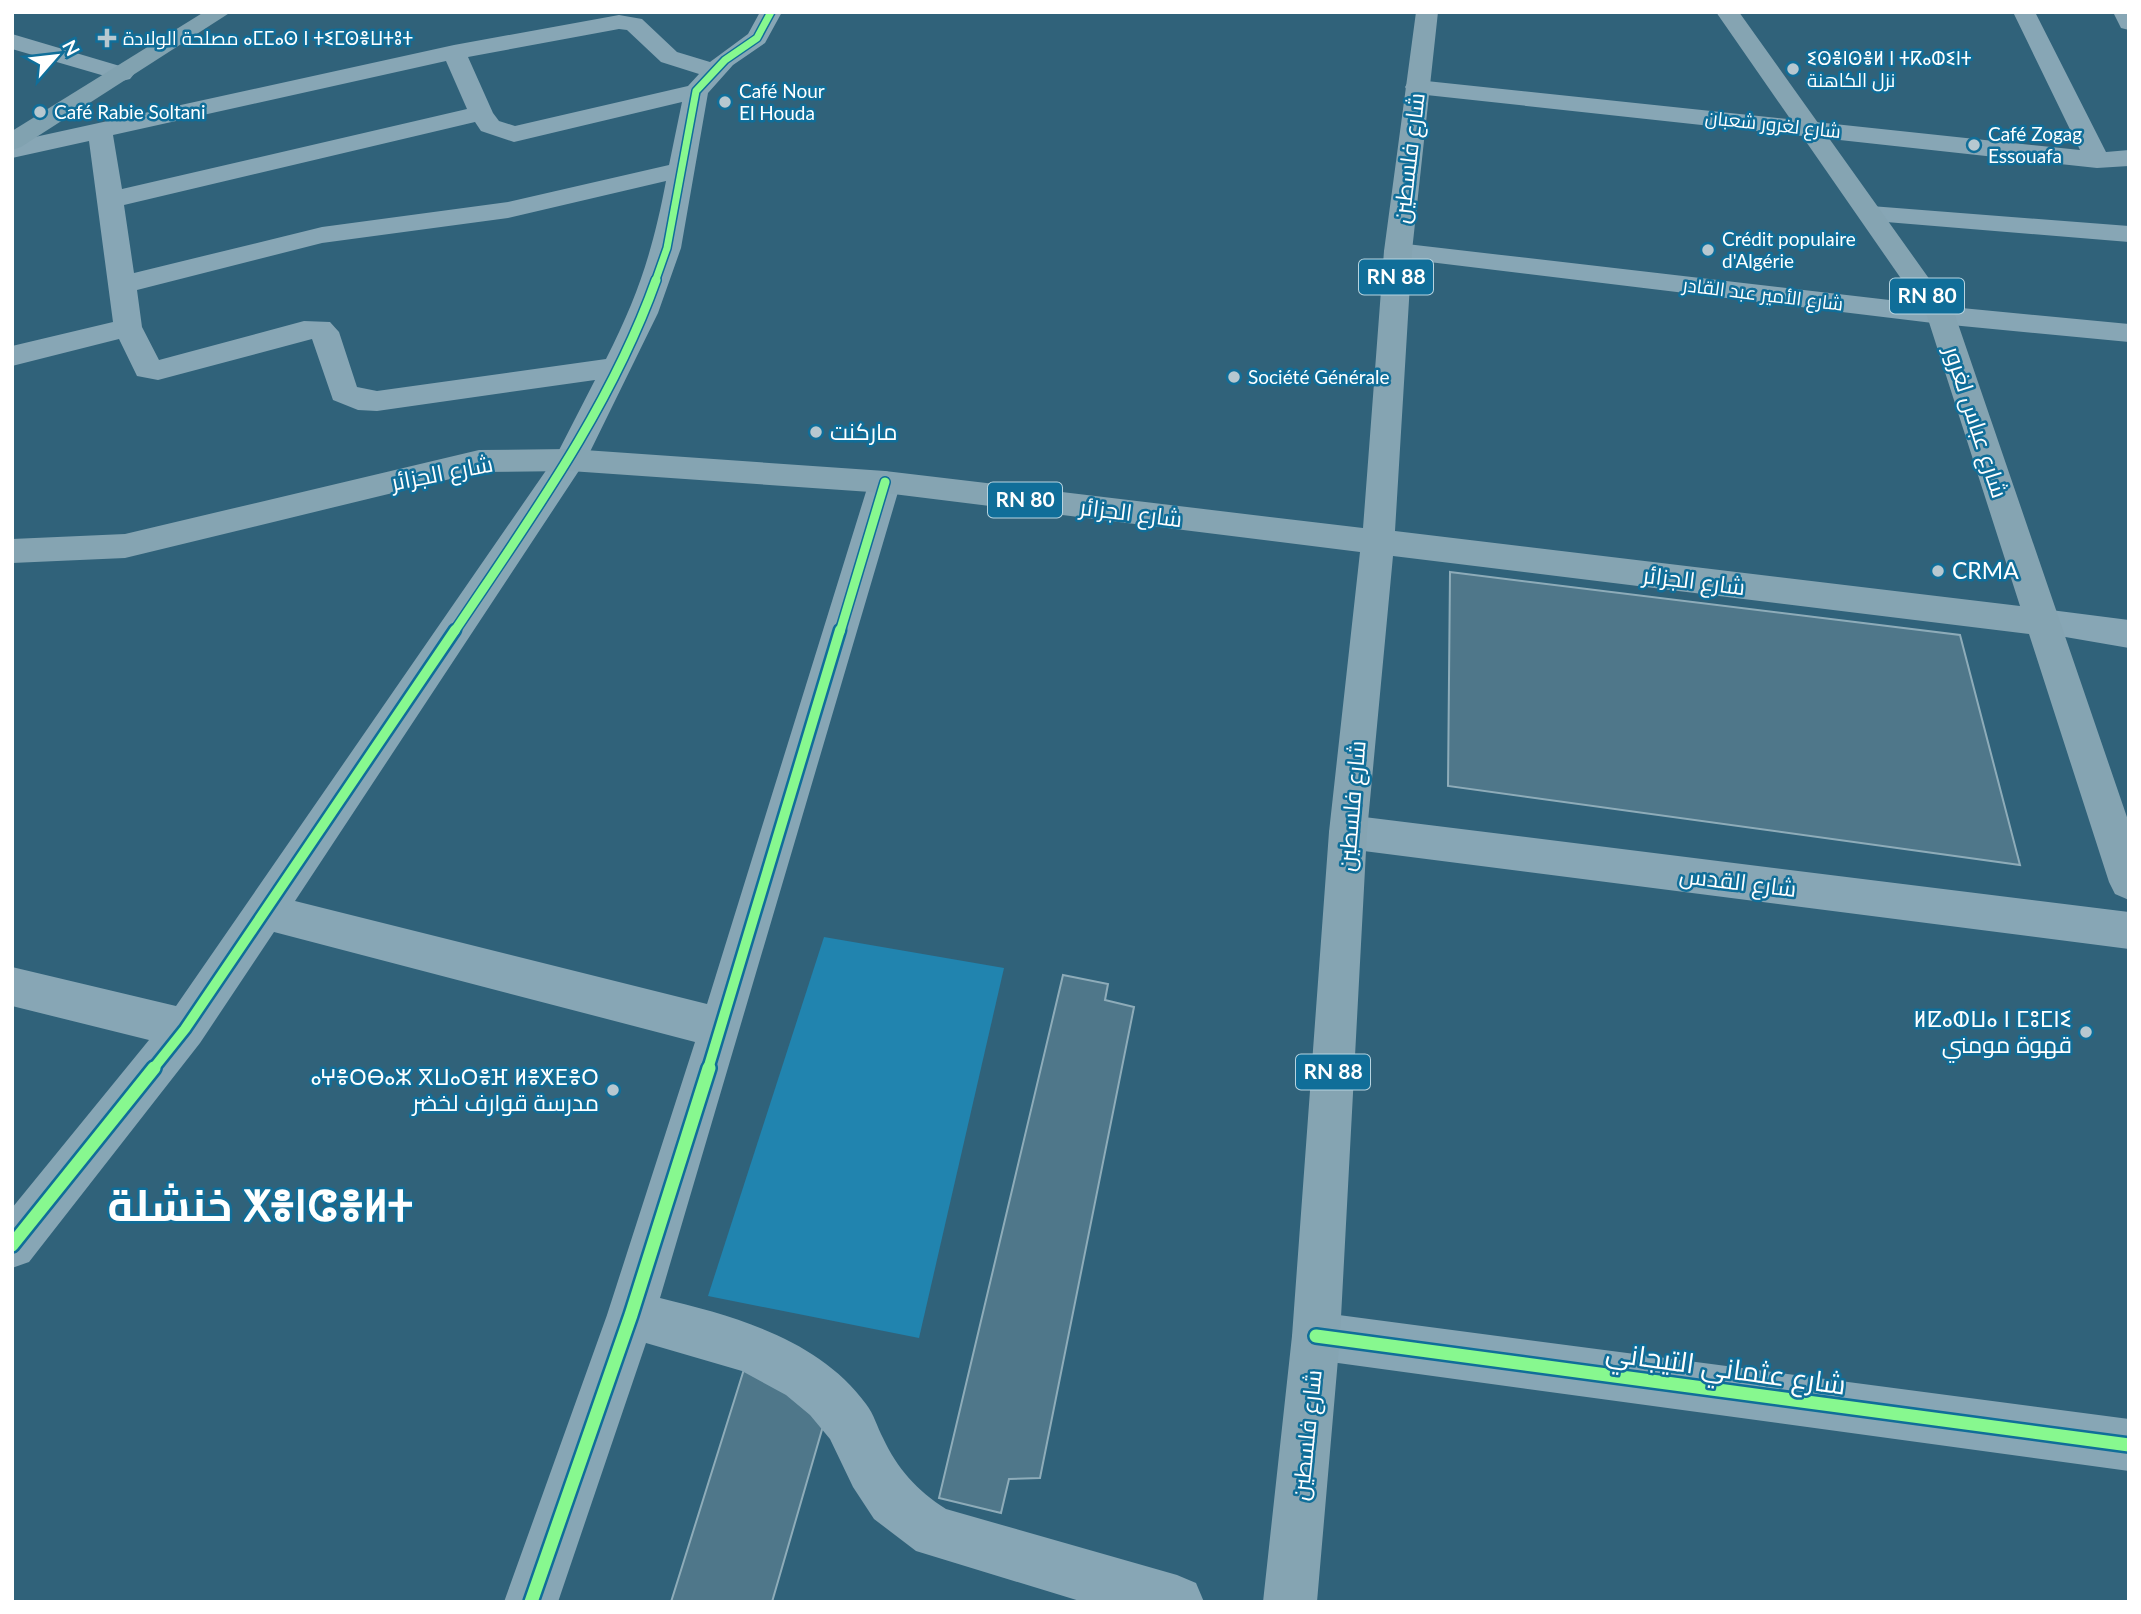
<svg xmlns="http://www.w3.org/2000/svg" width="2141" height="1614" font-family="Lato,Cairo,'Noto Sans Tifinagh',sans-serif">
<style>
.green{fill:#2184af}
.building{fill:#4f778a;stroke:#8eacb9;stroke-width:2}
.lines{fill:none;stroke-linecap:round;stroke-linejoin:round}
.street{fill:#87a6b5;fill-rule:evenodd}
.secondary{fill:#81a2b0;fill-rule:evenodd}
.primary{fill:#85a4b2;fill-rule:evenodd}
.cycleway-far3-casing{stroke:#106e99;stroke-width:10}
.cycleway-far2-casing{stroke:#106e99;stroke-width:12}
.cycleway-far1-casing{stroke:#106e99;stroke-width:15}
.cycleway-casing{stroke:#106e99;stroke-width:18}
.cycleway-far3{stroke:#87f88f;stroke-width:7}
.cycleway-far2{stroke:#87f88f;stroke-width:9}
.cycleway-far1{stroke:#87f88f;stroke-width:10}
.cycleway{stroke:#87f88f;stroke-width:13}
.poi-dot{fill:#b7c8d0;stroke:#106e99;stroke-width:2.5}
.labels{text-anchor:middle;stroke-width:5;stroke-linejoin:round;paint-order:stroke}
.far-poi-label{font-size:19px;fill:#fff;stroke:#106e99;text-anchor:start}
.far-street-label{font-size:19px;fill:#fff;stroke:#106e99}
.shield{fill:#106e99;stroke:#b7d4e0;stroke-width:2}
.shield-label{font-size:21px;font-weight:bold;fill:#fff}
.street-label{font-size:23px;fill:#fff;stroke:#106e99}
.poi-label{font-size:23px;fill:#fff;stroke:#106e99;text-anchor:start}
.near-street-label{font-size:28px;fill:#fff;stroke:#106e99}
.near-town-label{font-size:44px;font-weight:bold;fill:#fff;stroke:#106e99}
</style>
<rect width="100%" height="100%" fill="#30627a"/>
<path class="green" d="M824 937 1004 968 919 1338 708 1296Z"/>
<path class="building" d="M1450 572 1960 635 2020 865 1448 786Z
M1063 975 1108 984 1105 1000 1134 1007 1040 1478 1009 1479 1001 1513 939 1498Z
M745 1366 830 1402 772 1602H671Z"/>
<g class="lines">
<path class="street" d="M760 12H782L765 43 733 65 708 93 681 248 658 313 586 460 295 901 707 1004 869 482 874 474 885 471 896 474 901 482 660 1298C734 1316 819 1339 866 1404 874 1414 877 1427 883 1438 897 1468 917 1491 946 1509L1177 1575 1196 1583 1204 1602H1083L916 1551 874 1519 853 1487 830 1439 810 1415 786 1395 742 1371 646 1343 558 1602H504L607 1315 695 1042 274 932 200 1043 29 1262 12 1268V1208L149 1040 12 1006V967L176 1006 556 456 595 380 377 411 358 410 333 400 312 339 158 380 137 376 119 339 12 366V346L113 322 89 141 12 158V142L454 45 619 15 642 19 677 52 710 62 748 34ZM619 29 627 30 661 62 699 74 688 86 515 126 499 121 493 113 468 57ZM446 61 467 109 122 189 113 135ZM682 102 669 165 508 202 322 227 134 273 124 205 475 122 481 131 514 142ZM666 181C653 250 638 296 606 359L377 391 357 387 339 332 330 322 304 321 159 360 142 327 137 290 322 243 508 218Z
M2013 12H2035L2106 152 2129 150V166L2097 168 1417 94 1408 92 1405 87 1408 82 1417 80 2080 150Z
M2113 12H2129V30L2121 28Z
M12 34 130 69 134 74 130 79 122 81 12 49Z
M1871 206 2129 226V242L1862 220 1858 214 1862 208Z
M1398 243 1941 306 2129 324V342L1941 324 1388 257 1384 251 1388 245Z
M2043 609 2129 620V648L2031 631 2026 622 2031 613Z
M1348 815 2129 912V949L1348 849 1334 844 1329 832 1334 820Z
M1316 1312 2129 1419V1471L1316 1360 1299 1353 1292 1336 1299 1319Z"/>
<path class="secondary" d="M204 12H231L21 147 12 150V131Z"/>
<path class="primary" d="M1416 12H1438L1412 251 1395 531 2020 606 1927 316 1716 12H1739L1955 315 2129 823V900L2115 894 2109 882 2029 634 1393 556 1367 832 1340 1336 1317 1602H1263L1292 1336 1329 832 1360 552 885 493 570 471 479 472 125 558 12 563V539L125 534 479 450 570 449 885 471 1363 528 1384 251Z"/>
<defs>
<path id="cycleway-far3" d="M655 282 667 248 696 91 725 60 757 38 771 12"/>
<path id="cycleway-far2" d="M454 632C529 520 610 409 656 280
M840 632 885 482"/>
<path id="cycleway-far1" d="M153 1069 185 1029 455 630
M708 1069 840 630"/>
<path id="cycleway" d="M12 1245 154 1068
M1316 1336 2129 1445
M531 1602 631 1315 709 1068"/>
</defs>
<use href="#cycleway-far3" class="cycleway-far3-casing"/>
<use href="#cycleway-far2" class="cycleway-far2-casing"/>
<use href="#cycleway-far1" class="cycleway-far1-casing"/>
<use href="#cycleway" class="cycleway-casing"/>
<use href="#cycleway-far3" class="cycleway-far3"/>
<use href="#cycleway-far2" class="cycleway-far2"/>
<use href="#cycleway-far1" class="cycleway-far1"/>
<use href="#cycleway" class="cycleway"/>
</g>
<g class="poi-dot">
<path d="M103.5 27.5h7v7h7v7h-7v7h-7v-7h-7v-7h7z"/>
<circle cx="1793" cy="69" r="7"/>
<circle cx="725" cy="102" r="7"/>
<circle cx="40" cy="112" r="7"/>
<circle cx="1974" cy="145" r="7"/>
<circle cx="1708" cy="250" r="7"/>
<circle cx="1234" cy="377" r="7"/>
<circle cx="816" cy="432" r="7"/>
<circle cx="1938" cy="571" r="7"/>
<circle cx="2086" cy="1032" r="7"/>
<circle cx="613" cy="1090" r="7"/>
</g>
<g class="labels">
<g class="far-poi-label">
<text x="123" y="45">مصلحة الولادة ⴰⵎⵎⴰⵙ ⵏ ⵜⵉⵎⵙⴻⵡⵜⵓⵜ</text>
<text x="1807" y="65">ⵉⵙⴻⵏⵙⴻⵍ ⵏ ⵜⴽⴰⵀⵉⵏⵜ<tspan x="1807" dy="22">نزل الكاهنة</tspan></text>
<text x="739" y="98">Café Nour<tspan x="739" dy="22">El Houda</tspan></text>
<text x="54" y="119">Café Rabie Soltani</text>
<text x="1988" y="141">Café Zogag<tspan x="1988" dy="22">Essouafa</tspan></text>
<text x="1722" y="246">Crédit populaire<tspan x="1722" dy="22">d'Algérie</tspan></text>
<text x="1248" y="384">Société Générale</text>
</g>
<g class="far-street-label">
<text transform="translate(1773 124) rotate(6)" y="7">شارع لغرور شعبان</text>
<text transform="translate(1763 294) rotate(7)" y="7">شارع الأمير عبد القادر</text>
</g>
<g class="shield">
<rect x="1359" y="259.5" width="74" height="35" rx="5"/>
<rect x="1890" y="278.5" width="74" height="35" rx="5"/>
<rect x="988" y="482.5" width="74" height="35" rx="5"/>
<rect x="1296" y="1054.5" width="74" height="35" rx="5"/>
</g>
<g class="shield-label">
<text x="1396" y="284">RN 88</text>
<text x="1927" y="303">RN 80</text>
<text x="1025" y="507">RN 80</text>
<text x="1333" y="1079">RN 88</text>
</g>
<g class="street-label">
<text transform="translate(1409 158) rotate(-83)" y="8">شارع فلسطين</text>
<text transform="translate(1976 422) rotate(72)" y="8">شارع عباس لغرور</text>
<text transform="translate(442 473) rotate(-11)" y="8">شارع الجزائر</text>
<text transform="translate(1131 513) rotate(7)" y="8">شارع الجزائر</text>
<text transform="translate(1694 581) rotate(7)" y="8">شارع الجزائر</text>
<text transform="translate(1352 806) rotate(-85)" y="8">شارع فلسطين</text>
<text transform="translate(1738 882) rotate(7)" y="8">شارع القدس</text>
<text transform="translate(1307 1435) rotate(-84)" y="8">شارع فلسطين</text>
</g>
<g class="poi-label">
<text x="830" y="440">ماركنت</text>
<text x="1952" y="579">CRMA</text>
<text x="2072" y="1027" text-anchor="end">ⵍⵇⴰⵀⵡⴰ ⵏ ⵎⵓⵎⵏⵉ<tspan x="2072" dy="26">قهوة مومني</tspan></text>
<text x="599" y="1085" text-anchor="end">ⴰⵖⴻⵔⴱⴰⵣ ⴳⵡⴰⵔⴻⴼ ⵍⴻⵅⴹⴻⵔ<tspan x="599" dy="26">مدرسة قوارف لخضر</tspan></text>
</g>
<g class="near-street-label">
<text transform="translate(1726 1368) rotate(8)" y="10">شارع عثماني التيجاني</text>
</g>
<g class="near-town-label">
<text x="260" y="1221">خنشلة ⵅⴻⵏⵛⴻⵍⵜ</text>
</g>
</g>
<rect width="2141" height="1614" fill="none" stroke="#ffffff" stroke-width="28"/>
<g transform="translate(56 56) rotate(62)" stroke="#106e99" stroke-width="5" paint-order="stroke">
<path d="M0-5L12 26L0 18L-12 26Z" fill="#ffffff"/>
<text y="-10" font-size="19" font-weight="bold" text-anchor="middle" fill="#ffffff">N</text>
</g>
</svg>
